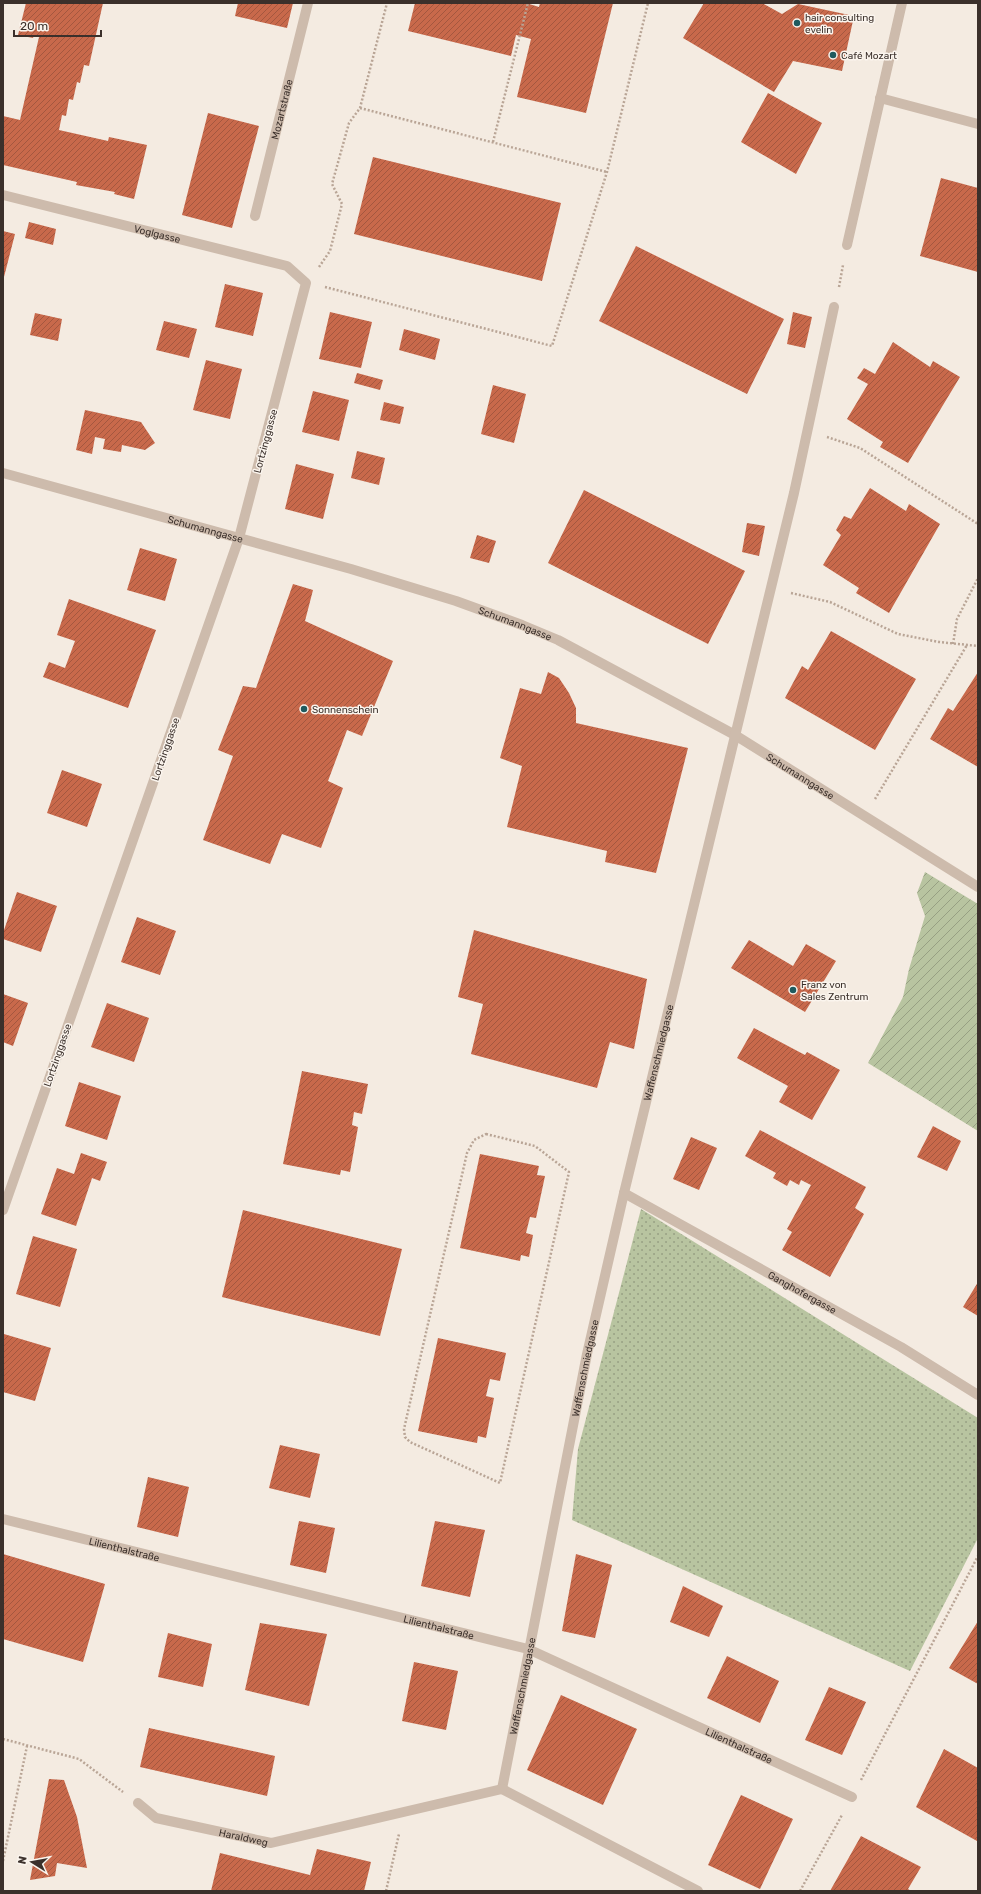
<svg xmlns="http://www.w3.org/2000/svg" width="981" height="1894" font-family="Rubik,sans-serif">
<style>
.park{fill:url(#park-dots)}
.garden{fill:url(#garden-furrows)}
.building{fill:url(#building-hatch)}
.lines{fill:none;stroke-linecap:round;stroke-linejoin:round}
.path{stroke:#b9a596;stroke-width:2.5;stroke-dasharray:2 2;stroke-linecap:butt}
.minor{stroke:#cdbbac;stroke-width:10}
.poi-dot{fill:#1f5a5e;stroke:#fbf5ee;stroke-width:1.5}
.labels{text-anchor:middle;stroke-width:3;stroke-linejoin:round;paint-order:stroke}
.poi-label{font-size:10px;fill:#3b302b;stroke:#fbf5ee;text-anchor:start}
.street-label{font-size:10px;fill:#3b302b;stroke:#fbf5ee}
</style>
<defs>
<pattern id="park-dots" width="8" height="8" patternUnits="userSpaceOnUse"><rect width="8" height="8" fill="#b8c4a0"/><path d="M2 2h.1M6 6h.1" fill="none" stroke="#97a083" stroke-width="1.8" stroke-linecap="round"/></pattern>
<pattern id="garden-furrows" width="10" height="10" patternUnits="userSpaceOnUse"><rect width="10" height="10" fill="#b8c4a0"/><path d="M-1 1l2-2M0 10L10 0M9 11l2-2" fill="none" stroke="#97a083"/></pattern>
<pattern id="building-hatch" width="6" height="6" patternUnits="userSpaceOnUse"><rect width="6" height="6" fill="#c8694b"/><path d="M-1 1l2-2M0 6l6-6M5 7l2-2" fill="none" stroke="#a4573f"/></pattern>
</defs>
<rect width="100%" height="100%" fill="#f4ebe1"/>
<path class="park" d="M641 1209 978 1418V1538L910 1671 572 1520 578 1449Z"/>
<path class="garden" d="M925 872 978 904V1131L868 1063 903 997 909 969 925 916 917 893Z"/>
<path class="building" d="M26 3H103L89 66 84 65 80 83 77 82 73 100 69 99 66 116 62 115 59 130 108 141 109 137 147 145 134 199 114 194 115 192 76 185 77 182 3 165V116L20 120 39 37 34 35 33 38 18 35Z
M238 3H293L287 28 235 16Z
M415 3H526L539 7 540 3H613L586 113 517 97 531 39 516 35 511 56 408 31Z
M704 3H762L782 14 798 4 854 16 842 71 793 61 774 92 683 38Z
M768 93 822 123 796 174 741 142Z
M208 113 259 126 232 228 182 215Z
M373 157 561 203 542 281 354 234Z
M941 178 978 188V272L920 256Z
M29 222 56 229 53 245 25 238Z
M3 231 15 234 4 277H3Z
M636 246 784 319 747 394 599 321Z
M225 284 263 293 253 336 215 327Z
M330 312 372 322 361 368 319 359Z
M793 312 812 317 805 348 787 344Z
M35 313 62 319 58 341 30 335Z
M164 321 197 329 189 358 156 350Z
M404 329 440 339 435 360 399 350Z
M893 342 930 367 933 361 960 377 908 463 880 447 883 442 847 419 868 384 857 378 864 368 875 374Z
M206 360 242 369 230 419 193 410Z
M357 373 383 380 380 390 354 383Z
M493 385 526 394 514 443 481 434Z
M313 391 349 400 339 441 302 432Z
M384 402 404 407 400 424 380 420Z
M85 410 141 422 155 443 145 450 122 445 121 452 103 449 105 439 95 437 92 454 76 450Z
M357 451 385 458 379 485 351 478Z
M296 464 334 474 323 519 285 509Z
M870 488 906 511 909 504 940 524 889 613 856 593 859 588 823 565 841 535 836 530 844 516 851 519Z
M584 490 745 571 708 644 548 563Z
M747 523 765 526 759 556 742 552Z
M477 535 496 541 489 563 470 558Z
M140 548 177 559 165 601 127 590Z
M293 584 313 590 305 621 393 661 362 736 347 730 328 781 343 788 321 848 282 834 270 864 203 840 233 756 218 750 243 686 256 688Z
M69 599 156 630 128 708 43 677 49 662 65 668 75 641 57 635Z
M831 631 916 679 875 750 785 698 802 666 808 670Z
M548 672 559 678 569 693 576 708V723L688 748 656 873 605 862 607 851 507 827 522 766 500 758 520 688 541 694Z
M978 672V767L930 739 948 708 953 711Z
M62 770 102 784 87 827 47 813Z
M17 892 57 906 41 952 3 939V933Z
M137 917 176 931 160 975 121 962Z
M474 930 647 979 634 1049 610 1042 597 1088 471 1054 483 1004 458 997Z
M749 940 793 966 806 944 836 961 805 1012 731 968Z
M3 994 28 1003 13 1046 3 1042Z
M107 1003 149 1018 134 1062 91 1047Z
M754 1028 805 1055 807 1052 840 1070 812 1120 779 1102 788 1086 737 1058Z
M302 1071 368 1084 362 1114 354 1112 352 1125 358 1127 350 1172 341 1170 340 1175 283 1164Z
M79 1082 121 1096 107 1140 65 1126Z
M933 1126 961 1141 947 1171 917 1157Z
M760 1130 866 1187 855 1208 864 1214 830 1277 782 1250 792 1232 787 1229 811 1185 801 1180 799 1185 790 1180 787 1186 773 1178 776 1173 745 1156Z
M691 1137 717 1148 699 1190 673 1179Z
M81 1153 107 1162 100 1181 92 1178 76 1226 41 1214 57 1168 74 1174Z
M480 1154 539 1166 537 1175 545 1176 536 1218 530 1217 526 1233 533 1235 529 1257 521 1255 520 1261 460 1248Z
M243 1210 402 1249 380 1336 222 1297Z
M33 1236 77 1249 60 1307 16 1294Z
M978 1282V1316L963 1307Z
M4 1334 51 1348 35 1401 3 1392Z
M438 1338 506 1353 500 1381 490 1379 486 1396 494 1398 486 1438 478 1436 477 1443 418 1431Z
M280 1445 320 1454 310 1498 269 1488Z
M148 1477 189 1487 178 1537 137 1527Z
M299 1521 335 1528 326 1573 290 1565Z
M435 1521 485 1530 470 1597 421 1586Z
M3 1554 105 1584 83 1662 3 1639Z
M576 1554 612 1565 595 1638 562 1631Z
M683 1586 723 1606 709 1637 670 1622Z
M978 1621V1684L949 1668Z
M260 1623 327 1634 309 1706 245 1690Z
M168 1633 212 1644 203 1687 158 1677Z
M727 1656 779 1681 760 1723 707 1698Z
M414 1662 458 1671 446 1730 402 1721Z
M829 1687 866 1702 842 1755 805 1740Z
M561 1695 637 1729 603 1805 527 1770Z
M149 1728 275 1756 267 1796 140 1767Z
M944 1749 978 1768 977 1841 916 1807Z
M49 1779 64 1780 77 1817 87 1868 57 1863 55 1876 30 1880Z
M741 1795 793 1819 760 1889 708 1865Z
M861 1836 921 1867 908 1889 911 1891H830Z
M317 1849 371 1862 364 1891H211L220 1853 310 1875Z"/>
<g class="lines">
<path class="path" d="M360 108 607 172
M493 142 528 3
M319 267 330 251 342 204 332 184 349 123 360 108 387 3
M325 287 552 346 607 172 648 3
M839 287 843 265
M827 437 860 448 978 524
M791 593 830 602 898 634 939 642 978 646
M953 644 957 619 978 578
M875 799 967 645
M486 1134 535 1146 569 1172 500 1483 410 1442 405 1437 404 1429 467 1153 474 1140Z
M3 1739 79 1759 123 1792
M861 1780 978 1556
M3 1861 27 1746
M386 1891 399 1834
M800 1891 842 1815"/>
<g class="minor">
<path d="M880 98 978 124"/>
<path id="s1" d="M3 195 287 266 306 283 239 538 3 1210"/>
<path id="s2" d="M255 216 308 3"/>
<path d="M847 245 902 3"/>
<path id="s3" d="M3 473 351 569 456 601 522 625 558 640 735 735 978 887"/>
<path id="s4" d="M624 1193 901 1347 978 1395"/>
<path id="s5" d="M3 1519 528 1649 852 1797"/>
<path id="s6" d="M502 1789 587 1354 624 1193 794 493 834 307"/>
<path d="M502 1789 698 1891"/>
<path id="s7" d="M138 1803 156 1818 271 1843 502 1789"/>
</g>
</g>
<g class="poi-dot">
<circle cx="797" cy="23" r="4"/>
<circle cx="833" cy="55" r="4"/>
<circle cx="304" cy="709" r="4"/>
<circle cx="793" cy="990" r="4"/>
</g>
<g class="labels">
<g class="poi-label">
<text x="805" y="21">hair consulting<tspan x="805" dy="12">evelin</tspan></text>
<text x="841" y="59">Café Mozart</text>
<text x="312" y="713">Sonnenschein</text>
<text x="801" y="988">Franz von<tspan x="801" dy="12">Sales Zentrum</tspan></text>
</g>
<g class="street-label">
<text dy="4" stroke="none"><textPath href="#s2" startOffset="110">Mozartstraße</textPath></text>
<text dy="4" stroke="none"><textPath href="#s1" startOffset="159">Voglgasse</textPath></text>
<text transform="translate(265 441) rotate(-75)" y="4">Lortzinggasse</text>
<text dy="4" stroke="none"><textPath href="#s3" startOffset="210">Schumanngasse</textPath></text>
<text dy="4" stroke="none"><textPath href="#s3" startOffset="534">Schumanngasse</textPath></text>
<text transform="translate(165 749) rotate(-71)" y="4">Lortzinggasse</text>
<text dy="4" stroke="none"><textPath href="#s3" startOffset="858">Schumanngasse</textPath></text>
<text dy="4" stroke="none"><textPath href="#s6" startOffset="753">Waffenschmiedgasse</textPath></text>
<text transform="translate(57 1055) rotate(-71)" y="4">Lortzinggasse</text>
<text dy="4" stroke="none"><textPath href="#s4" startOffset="204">Ganghofergasse</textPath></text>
<text dy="4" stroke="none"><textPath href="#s6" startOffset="429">Waffenschmiedgasse</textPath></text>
<text dy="4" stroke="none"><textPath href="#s5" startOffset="125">Lilienthalstraße</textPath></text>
<text dy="4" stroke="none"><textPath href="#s5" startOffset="449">Lilienthalstraße</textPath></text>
<text dy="4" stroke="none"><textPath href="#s6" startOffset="105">Waffenschmiedgasse</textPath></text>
<text dy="4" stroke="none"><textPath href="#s5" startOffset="773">Lilienthalstraße</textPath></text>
<text dy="4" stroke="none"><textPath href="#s7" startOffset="113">Haraldweg</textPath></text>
</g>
</g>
<rect width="981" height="1894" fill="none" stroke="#3b302b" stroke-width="8"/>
<g transform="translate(32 1862) rotate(281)" stroke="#fbf5ee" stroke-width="3" paint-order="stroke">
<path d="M0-3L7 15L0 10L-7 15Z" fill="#3b302b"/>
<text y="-6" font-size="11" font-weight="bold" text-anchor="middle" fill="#3b302b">N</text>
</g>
<path d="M14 30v6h87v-6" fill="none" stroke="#3b302b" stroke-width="2"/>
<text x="20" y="30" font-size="12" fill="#3b302b" stroke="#fbf5ee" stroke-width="3" paint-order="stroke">20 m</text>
</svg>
